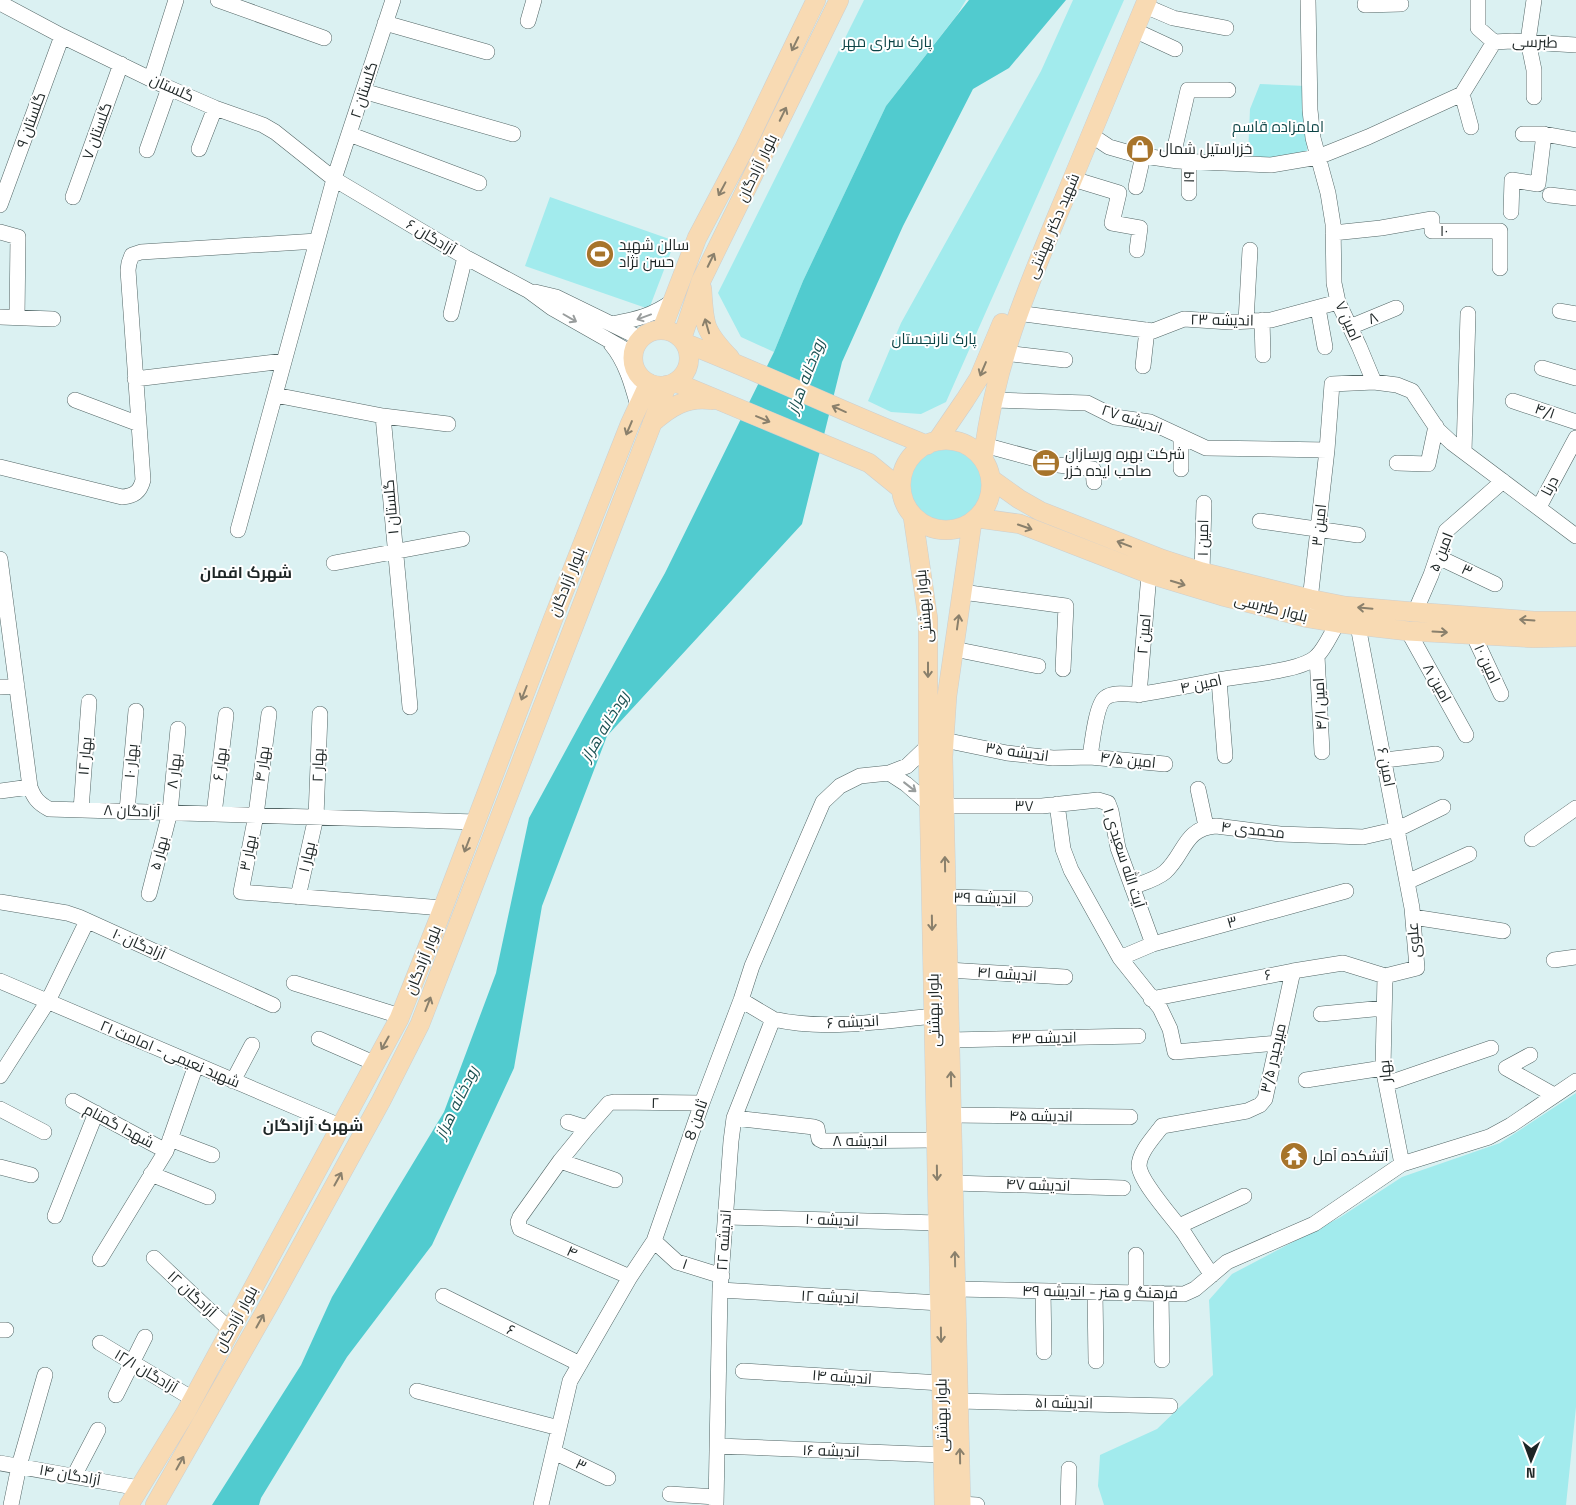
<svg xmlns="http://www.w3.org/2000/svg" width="1576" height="1505" font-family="'Space Grotesk',Cairo,sans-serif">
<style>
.green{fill:#a2ebed}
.water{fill:#51cbcf}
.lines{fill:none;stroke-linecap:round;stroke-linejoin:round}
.minor-casing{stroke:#536666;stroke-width:16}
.major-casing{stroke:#cdcfcf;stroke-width:20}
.minor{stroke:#fff;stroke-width:15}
.major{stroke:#f8dab3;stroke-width:19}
.oneway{stroke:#8a806c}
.oneway2{stroke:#999d9d}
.labels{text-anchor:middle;stroke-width:4;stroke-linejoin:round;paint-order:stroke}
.park-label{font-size:15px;fill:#0c4446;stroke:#fff}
.street-label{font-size:15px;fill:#1d2525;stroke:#fff}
.poi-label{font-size:15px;fill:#1d2525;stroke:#fff;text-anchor:start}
.water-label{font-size:16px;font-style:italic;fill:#1d5253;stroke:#fff}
.neighbourhood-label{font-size:16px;font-weight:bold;fill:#1d2525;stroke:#fff}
</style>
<rect width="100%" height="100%" fill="#dbf1f2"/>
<path class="green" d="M864 0H966L957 15 886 106 803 281 774 352 741 337 718 293Z
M1073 0H1124L946 402 921 414 891 412 868 401 901 323 1041 71Z
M1260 84 1306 86 1307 154 1268 158 1248 155 1250 109Z
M550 197 675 241 649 309 525 266Z
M901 485a45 45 0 1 1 90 0a45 45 0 1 1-90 0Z
M1576 1093V1407L1566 1505H1104L1098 1486 1100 1455 1157 1429 1213 1375 1209 1300 1232 1274 1339 1218 1402 1177 1500 1143Z"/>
<path class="water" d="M969 0H1066L1009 68 973 89 903 226 842 362 802 524 607 736 542 906 514 1068 432 1245 347 1357 261 1498 259 1505H212L301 1365 332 1297 444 1112 496 973 529 818 585 715 665 573 774 352 803 281 886 106Z"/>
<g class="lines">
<defs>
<path id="minor" d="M218 0 324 38
M1308 0 1310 110 1313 138 1328 193 1333 224 1334 283 1338 302 1359 346 1374 382 1397 385 1412 391 1438 430 1452 443 1576 536
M1366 0 1365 5 1401 4
M1478 0V28L1494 42
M1534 0 1528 41 1534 70V97
M0 3 62 36 169 88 215 108 263 125 275 132 334 179 465 257 529 291 552 308 633 354
M1145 6 1173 18 1226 28
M528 21 534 0
M385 23 487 52
M1134 30 1175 49
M1494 42 1512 41 1576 45
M151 79 176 0
M363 91 513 134
M1462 94 1471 127
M349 134 479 183
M1523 134H1544
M1091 135 1109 147 1137 155 1178 161 1271 165 1318 157 1368 137 1462 94 1494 42
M199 149 215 108
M147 150 169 88
M1172 160 1188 90H1228
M1073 179 1119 193 1112 223 1140 228 1137 250
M1136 187 1143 156
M1189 193V161
M1550 195 1576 198
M73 197 121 64
M0 205 62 36
M1511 212 1512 180 1538 184 1544 134 1576 140
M0 232 18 237 17 318
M1333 233 1381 228 1432 219V231H1500V268
M535 292 556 297 640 338
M1318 308 1325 347
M1560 311 1576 314
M1017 313 1153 331 1184 319 1230 322 1271 320 1338 302
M451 314 465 257
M0 317 53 319
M1262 320 1263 355
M1246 321 1250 250
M612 324C637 319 652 316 673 301
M1350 327 1396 308
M611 344C626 362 632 384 638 406
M1004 353 1065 360
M1143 366 1147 330
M1542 368 1576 378
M135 379 284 361
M275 395 383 416 410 707
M75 400 139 424
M993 400 1087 403 1115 417 1150 422 1206 448 1327 450
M1513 401 1576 422
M383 416 448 424
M984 445 1058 465 1093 469 1094 482
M1464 452 1468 314
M1397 463 1428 464 1436 426
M0 467 122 497C134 496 140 492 143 480L128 270 129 263 132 255 141 252 317 241
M1181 469V437
M1539 507 1576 438
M1260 521 1358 535
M238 530 334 179 393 0
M1438 557 1495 584
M0 559 30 787C34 798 38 803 49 809L476 822
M334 563 462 539
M1202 572 1204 503
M962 592 1066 606 1063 669
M1309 609 1327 450 1332 384 1374 382
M1415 612 1431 575 1446 531 1503 481
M1358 626 1412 908 1417 968 1385 976
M1408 631 1466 735
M1473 634 1501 694
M954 649 1038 666
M1317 656 1322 752
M1219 680 1225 756
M0 687 17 686
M1139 695 1149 574
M269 714 256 815 241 892 443 908
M944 740 1007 753 1053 758 1090 757 1165 764
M1090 757C1092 744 1096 705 1105 698 1115 690 1131 696 1142 694 1168 690 1193 685 1218 680 1241 675 1302 672 1317 656 1326 647 1331 633 1338 623
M1385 760 1436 754
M889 773 906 784 929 804
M1198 789 1206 826
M0 791 30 787
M1057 804 1063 849 1071 870 1120 958 1160 1008 1170 1029 1175 1052 1277 1043
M944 806H1042L1098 800 1108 803 1111 811 1118 848 1153 944
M81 810 89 702
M127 811 136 711
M214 814 226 715
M1532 839 1576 808
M1407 882 1469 854
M1132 887C1143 883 1157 879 1165 872 1185 854 1184 828 1216 826L1280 834 1363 837 1398 829 1443 807
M149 894 170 812 178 729
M298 897 316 817 320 714
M946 897 1025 899
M0 902 67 913 79 917 273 1005
M1413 917 1503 931
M1120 958 1153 944 1346 891
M1554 960 1576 957
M948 970 1065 977
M1385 976 1383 1068 1402 1164
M0 981 340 1126
M294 983 400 1016
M1151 999 1293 971 1343 963 1385 976
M1321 1014 1384 1008
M773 1019C825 1031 881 1021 934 1016
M319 1039 374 1063
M950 1040 1138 1036
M1530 1055 1506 1068 1554 1095
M0 1076 48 1001 87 921
M1306 1080 1383 1068
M233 1081 252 1045
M1386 1084 1491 1048
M73 1101 166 1151
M0 1109 44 1132
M951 1115 1130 1117
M734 1118 814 1127 817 1128 819 1139 823 1141 937 1140
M568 1122 587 1128 609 1103 614 1102 702 1103
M587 1128 560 1161 520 1217 518 1222 520 1229 630 1277
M170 1139 212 1155
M560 1161 615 1180
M0 1167 31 1175
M151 1174 208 1197
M953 1183 1123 1188
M55 1216 96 1113
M726 1217 938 1223
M1179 1226 1244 1196
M654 1241 677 1262 722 1276
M1136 1255V1293
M154 1258 230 1330
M100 1259 166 1151 196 1065
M1212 1275C1202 1261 1193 1247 1184 1233 1174 1219 1140 1182 1139 1166 1139 1152 1154 1137 1162 1126L1247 1111 1260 1105 1265 1099 1293 971
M956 1289 1184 1294 1195 1289 1227 1262 1314 1224 1402 1164 1489 1137 1511 1125 1576 1081
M720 1290 940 1303
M1043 1291 1044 1352
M1095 1293 1096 1361
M1161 1293 1162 1360
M443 1296 580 1364
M0 1330H6
M100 1343 193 1399
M743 1371 942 1383
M417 1391 559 1428
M116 1395 145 1337
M958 1401 1170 1406
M718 1446 943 1455
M554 1452 608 1478
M0 1463 139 1488
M74 1476 98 1430
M670 1494 716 1497
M961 1504 977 1505
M11 1505 19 1466 45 1375
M541 1505 570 1381 630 1277 654 1241 702 1103 741 1000 752 966 823 802 840 786 860 776 889 773 907 766 928 746
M716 1505 720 1290 731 1141 734 1118 773 1019 741 1000
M1068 1505 1069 1469"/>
<path id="major" d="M702 289C704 325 704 331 730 358
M662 329 697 238 744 149 816 0
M633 358a28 28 0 1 1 56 0a28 28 0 1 1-56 0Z
M682 338 701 281 839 0
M685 343C767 375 845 413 927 445
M675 382 869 463 901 489
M652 423C670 407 687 396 712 400
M901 485a45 45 0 1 1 90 0a45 45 0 1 1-90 0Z
M937 441 965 400 979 378 1002 323
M983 459C995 356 1034 272 1073 178 1098 119 1122 59 1147 0
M991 479 1019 499 1040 511 1162 559 1202 572 1310 599 1345 606 1415 612 1534 621H1576
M913 517 928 619V746L944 1505
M977 518 1020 524 1149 574 1222 596 1308 618 1338 623 1408 631 1533 638 1576 637
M129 1505 186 1412 399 1019 438 921 553 619 630 424 649 383
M155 1505 270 1303 381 1101 420 1024 667 385
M961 1505 943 757 947 696 972 523"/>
</defs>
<use href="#minor" class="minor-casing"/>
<use href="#major" class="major-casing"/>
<use href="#minor" class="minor"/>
<use href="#major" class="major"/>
</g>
<defs><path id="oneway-shaft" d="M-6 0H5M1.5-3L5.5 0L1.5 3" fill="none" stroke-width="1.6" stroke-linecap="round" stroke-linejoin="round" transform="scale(1.25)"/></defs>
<g class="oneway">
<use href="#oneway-shaft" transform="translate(795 44) rotate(116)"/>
<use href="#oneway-shaft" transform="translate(783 114) rotate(-64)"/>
<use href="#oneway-shaft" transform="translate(722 189) rotate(118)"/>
<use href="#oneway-shaft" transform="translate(711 260) rotate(-64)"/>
<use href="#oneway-shaft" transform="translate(707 326) rotate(-106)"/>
<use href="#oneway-shaft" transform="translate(983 369) rotate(113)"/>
<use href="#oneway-shaft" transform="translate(839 409) rotate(-156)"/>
<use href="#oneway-shaft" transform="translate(763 419) rotate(23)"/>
<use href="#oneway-shaft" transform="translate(629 428) rotate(113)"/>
<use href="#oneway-shaft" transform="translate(1025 527) rotate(19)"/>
<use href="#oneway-shaft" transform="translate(1124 544) rotate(-159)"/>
<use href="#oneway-shaft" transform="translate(1178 583) rotate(17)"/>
<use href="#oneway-shaft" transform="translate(1365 608) rotate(-175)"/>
<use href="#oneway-shaft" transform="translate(1527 620) rotate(-176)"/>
<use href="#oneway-shaft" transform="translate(958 622) rotate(-82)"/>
<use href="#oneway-shaft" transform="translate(1440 632) rotate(3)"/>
<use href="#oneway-shaft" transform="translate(928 670) rotate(90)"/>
<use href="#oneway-shaft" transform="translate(524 693) rotate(111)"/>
<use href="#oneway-shaft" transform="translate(467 845) rotate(111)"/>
<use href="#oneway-shaft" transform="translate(945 864) rotate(-91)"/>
<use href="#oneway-shaft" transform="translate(932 923) rotate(89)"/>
<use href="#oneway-shaft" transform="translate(428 1004) rotate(-69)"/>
<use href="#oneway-shaft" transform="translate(385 1043) rotate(119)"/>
<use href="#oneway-shaft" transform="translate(951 1079) rotate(-91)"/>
<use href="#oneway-shaft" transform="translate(937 1173) rotate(89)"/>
<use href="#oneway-shaft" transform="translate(338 1179) rotate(-61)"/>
<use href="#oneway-shaft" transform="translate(955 1259) rotate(-91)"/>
<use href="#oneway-shaft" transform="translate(260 1321) rotate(-61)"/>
<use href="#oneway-shaft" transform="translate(941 1335) rotate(89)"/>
<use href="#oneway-shaft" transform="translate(960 1456) rotate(-91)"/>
<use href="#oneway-shaft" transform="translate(180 1463) rotate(-61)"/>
</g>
<g class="oneway2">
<use href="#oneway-shaft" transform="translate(644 317) rotate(160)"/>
<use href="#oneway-shaft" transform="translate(570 318) rotate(30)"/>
<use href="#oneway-shaft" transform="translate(910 787) rotate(38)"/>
</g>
<defs>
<symbol id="shop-disc" viewBox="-11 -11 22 22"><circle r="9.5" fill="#a7742b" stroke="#fff"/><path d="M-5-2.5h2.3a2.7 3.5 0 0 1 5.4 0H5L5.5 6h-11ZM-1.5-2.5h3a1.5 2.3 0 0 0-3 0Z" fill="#fff"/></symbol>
<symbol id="stadium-disc" viewBox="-11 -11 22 22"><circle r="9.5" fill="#a7742b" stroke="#fff"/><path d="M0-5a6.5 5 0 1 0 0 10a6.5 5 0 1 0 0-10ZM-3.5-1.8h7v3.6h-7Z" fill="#fff"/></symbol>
<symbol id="office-disc" viewBox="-11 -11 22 22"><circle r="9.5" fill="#a7742b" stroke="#fff"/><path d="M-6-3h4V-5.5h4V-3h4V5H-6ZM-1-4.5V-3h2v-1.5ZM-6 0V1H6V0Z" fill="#fff"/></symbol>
<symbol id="temple-disc" viewBox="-11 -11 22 22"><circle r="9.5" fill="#a7742b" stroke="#fff"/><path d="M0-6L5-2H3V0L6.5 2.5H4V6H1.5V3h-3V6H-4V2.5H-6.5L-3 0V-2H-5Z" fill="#fff"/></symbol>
</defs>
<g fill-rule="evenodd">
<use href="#shop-disc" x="1124" y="133" width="32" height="32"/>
<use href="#stadium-disc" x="584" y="238" width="32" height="32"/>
<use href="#office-disc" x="1030" y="447" width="32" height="32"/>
<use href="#temple-disc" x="1278" y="1140" width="32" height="32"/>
</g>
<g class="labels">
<g class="park-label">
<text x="887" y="47">پارک سرای مهر</text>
<text x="1278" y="132">امامزاده قاسم</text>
<text x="934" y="344">پارک نارنجستان</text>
</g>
<g class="street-label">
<text transform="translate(1535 42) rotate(2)" y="5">طبرسی</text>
<text transform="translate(172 88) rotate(24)" y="5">گلستان</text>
<text transform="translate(364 90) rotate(-72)" y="5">گلستان ۲</text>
<text transform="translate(31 120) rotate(-70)" y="5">گلستان ۹</text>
<text transform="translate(97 131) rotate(-70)" y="5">گلستان ۷</text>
<text transform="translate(757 168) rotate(-64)" y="5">بلوار آزادگان</text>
<text transform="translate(1189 177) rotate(-89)" y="5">۱۹</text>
<text transform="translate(1053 226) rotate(-67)" y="5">شهید دکتر بهشتی</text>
<text x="1444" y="236">۱۰</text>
<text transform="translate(431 237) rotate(31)" y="5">آزادگان ۶</text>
<text transform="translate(1373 318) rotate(-22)" y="5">۸</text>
<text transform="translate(1222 320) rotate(1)" y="5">اندیشه ۲۳</text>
<text transform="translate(1348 321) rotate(66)" y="5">امین ۷</text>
<text transform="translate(1545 411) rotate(19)" y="5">۴/۱</text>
<text transform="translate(1132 419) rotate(18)" y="5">اندیشه ۲۷</text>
<text transform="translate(1550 486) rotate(-62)" y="5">درنا</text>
<text transform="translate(391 507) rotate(-95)" y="5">گلستان ۱</text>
<text transform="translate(1319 525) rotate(-84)" y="5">امین ۳</text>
<text transform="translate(1203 538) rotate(-89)" y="5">امین ۱</text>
<text transform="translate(1441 552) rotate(-68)" y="5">امین ۵</text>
<text transform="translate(1467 570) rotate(25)" y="5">۳</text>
<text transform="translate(567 582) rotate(-68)" y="5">بلوار آزادگان</text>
<text transform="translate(924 606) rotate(-95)" y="5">بلوار بهشتی</text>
<text transform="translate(1271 608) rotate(14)" y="5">بلوار طبرسی</text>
<text transform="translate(1144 634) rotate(-85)" y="5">امین ۲</text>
<text transform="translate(1487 664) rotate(65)" y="5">امین ۱۰</text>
<text transform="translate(1437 683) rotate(61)" y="5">امین ۸</text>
<text transform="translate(1201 684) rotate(-12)" y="5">امین ۴</text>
<text transform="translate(1320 704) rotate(-93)" y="5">امین ۴/۱</text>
<text transform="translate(1017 752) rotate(8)" y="5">اندیشه ۳۵</text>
<text transform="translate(85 756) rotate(-85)" y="5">بهار ۱۲</text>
<text transform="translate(1128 760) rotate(6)" y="5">امین ۴/۵</text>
<text transform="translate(131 761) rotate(-85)" y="5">بهار ۱۰</text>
<text transform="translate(220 764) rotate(-83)" y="5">بهار ۶</text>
<text transform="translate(262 764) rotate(-82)" y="5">بهار ۴</text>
<text transform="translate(318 765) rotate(-88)" y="5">بهار ۲</text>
<text transform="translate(1386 767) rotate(79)" y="5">امین ۶</text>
<text transform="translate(174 771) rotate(-84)" y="5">بهار ۸</text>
<text transform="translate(1024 806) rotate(1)" y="5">۳۷</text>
<text transform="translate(132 811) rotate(2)" y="5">آزادگان ۸</text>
<text transform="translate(1253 830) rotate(6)" y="5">محمدی ۴</text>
<text transform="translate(159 853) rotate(-75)" y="5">بهار ۵</text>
<text transform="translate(248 853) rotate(-79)" y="5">بهار ۳</text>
<text transform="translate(307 857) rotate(-77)" y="5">بهار ۱</text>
<text transform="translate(1124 858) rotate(72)" y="5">آیت الله سعیدی ۱</text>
<text transform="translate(985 898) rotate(1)" y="5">اندیشه ۳۹</text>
<text transform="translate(1232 922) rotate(-16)" y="5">۳</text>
<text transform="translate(1414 940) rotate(-95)" y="5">علوی</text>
<text transform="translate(139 944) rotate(24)" y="5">آزادگان ۱۰</text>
<text transform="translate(423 960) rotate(-68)" y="5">بلوار آزادگان</text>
<text transform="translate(1007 974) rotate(4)" y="5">اندیشه ۴۱</text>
<text transform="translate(1268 975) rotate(-11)" y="5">۶</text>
<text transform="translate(934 1010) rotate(-91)" y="5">بلوار بهشتی</text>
<text transform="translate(853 1022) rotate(-3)" y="5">اندیشه ۶</text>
<text transform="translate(1044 1038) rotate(-1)" y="5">اندیشه ۴۳</text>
<text transform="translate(170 1054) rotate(23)" y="5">شهید نعیمی - امامت ۲۱</text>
<text transform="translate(1273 1058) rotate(-77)" y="5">میرحیدر ۳/۵</text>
<text transform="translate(1385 1071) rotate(-95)" y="5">بهار</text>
<text transform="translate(655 1103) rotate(1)" y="5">۲</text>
<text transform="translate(1041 1116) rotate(1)" y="5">اندیشه ۴۵</text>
<text transform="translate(696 1120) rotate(-71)" y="5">ثامن 8</text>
<text transform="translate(119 1126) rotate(28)" y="5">شهدا گمنام</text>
<text x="860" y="1146">اندیشه ۸</text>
<text transform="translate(1038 1185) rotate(2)" y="5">اندیشه ۴۷</text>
<text transform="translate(832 1220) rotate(2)" y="5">اندیشه ۱۰</text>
<text transform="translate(724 1240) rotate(-86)" y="5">اندیشه ۲۲</text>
<text transform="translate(572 1252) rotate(24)" y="5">۴</text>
<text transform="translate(685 1264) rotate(19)" y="5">۱</text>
<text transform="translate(1100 1292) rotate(1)" y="5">فرهنگ و هنر - اندیشه ۴۹</text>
<text transform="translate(192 1294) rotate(43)" y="5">آزادگان ۱۲</text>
<text transform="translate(830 1297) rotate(3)" y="5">اندیشه ۱۲</text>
<text transform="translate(236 1319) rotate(-61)" y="5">بلوار آزادگان</text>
<text transform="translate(511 1330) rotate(26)" y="5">۶</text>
<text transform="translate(146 1371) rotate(31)" y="5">آزادگان ۱۲/۱</text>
<text transform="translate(842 1377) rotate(4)" y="5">اندیشه ۱۴</text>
<text transform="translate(1064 1403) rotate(1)" y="5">اندیشه ۵۱</text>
<text transform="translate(942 1415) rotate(-91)" y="5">بلوار بهشتی</text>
<text transform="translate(831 1451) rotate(2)" y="5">اندیشه ۱۶</text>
<text transform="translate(581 1465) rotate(26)" y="5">۳</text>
<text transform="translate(70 1475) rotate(10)" y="5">آزادگان ۱۴</text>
</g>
<g class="poi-label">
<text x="1159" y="154">خزراستیل شمال</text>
<text x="619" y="250">سالن شهید<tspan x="619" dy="17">حسن نژاد</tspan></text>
<text x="1065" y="459">شرکت بهره ورسازان<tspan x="1065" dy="17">صاحب ایده خزر</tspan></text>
<text x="1313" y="1161">آتشکده آمل</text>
</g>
<g class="water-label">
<text transform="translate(805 376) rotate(-69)" y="6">رودخانه هراز</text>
<text transform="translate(604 726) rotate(-59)" y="6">رودخانه هراز</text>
<text transform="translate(456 1102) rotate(-64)" y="6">رودخانه هراز</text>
</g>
<g class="neighbourhood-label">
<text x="246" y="578">شهرک افمان</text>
<text x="313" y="1131">شهرک آزادگان</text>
</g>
</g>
<g transform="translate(1531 1460) rotate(181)" stroke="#ffffff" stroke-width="4" paint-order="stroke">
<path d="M0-4L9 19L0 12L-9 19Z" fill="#1d2525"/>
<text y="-8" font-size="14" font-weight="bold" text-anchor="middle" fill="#1d2525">N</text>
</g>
</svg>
